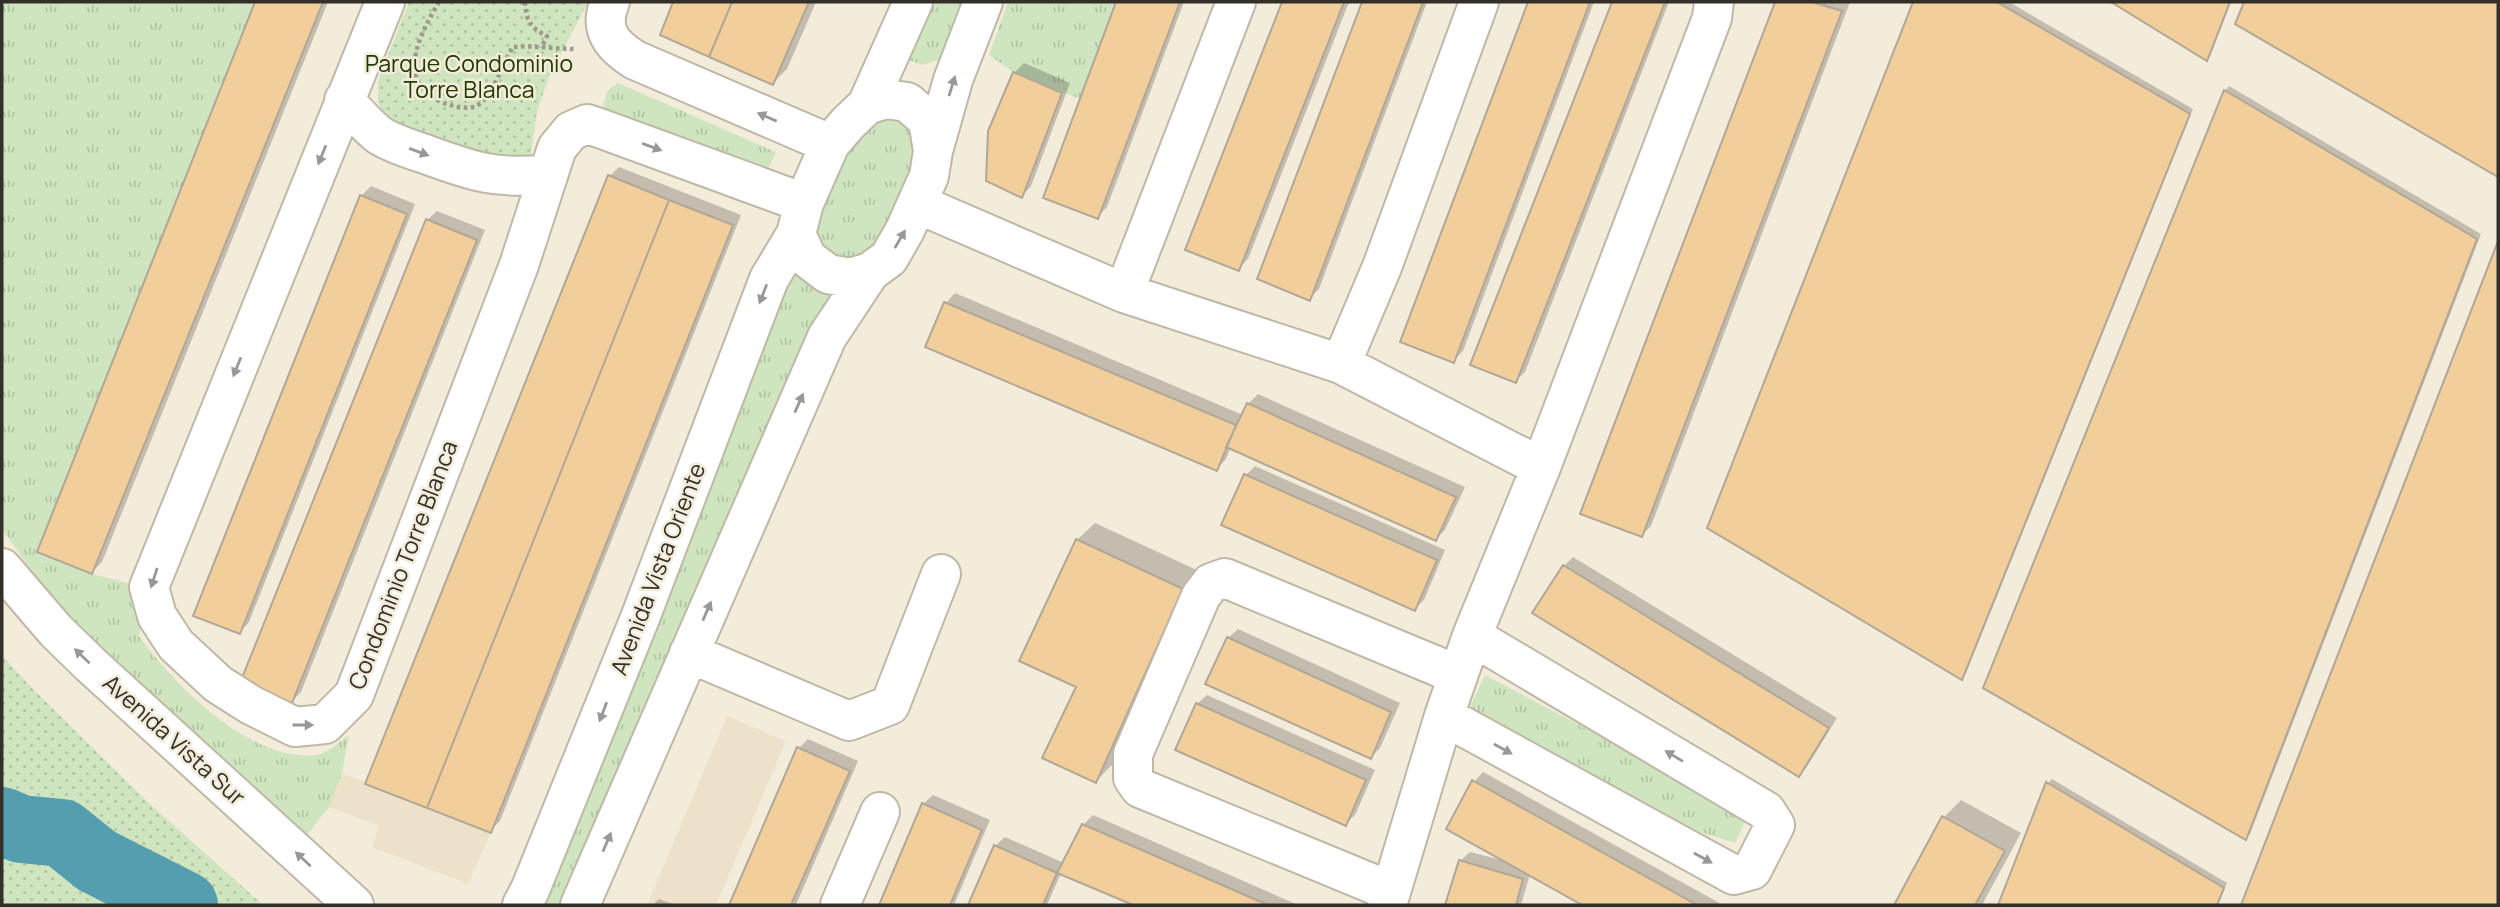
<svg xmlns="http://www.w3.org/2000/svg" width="2500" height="907" font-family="Manrope,sans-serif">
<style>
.built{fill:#ede2c9}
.grass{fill:url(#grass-tufts)}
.park{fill:url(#park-dots)}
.shadow{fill:#0003}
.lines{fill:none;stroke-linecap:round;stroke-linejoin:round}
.river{stroke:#549eb0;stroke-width:68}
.building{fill:#f1ce9a;stroke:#b1a798;stroke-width:2}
.minor-casing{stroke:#c0b8a7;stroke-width:42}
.path{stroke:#9f998d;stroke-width:4.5;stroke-dasharray:3.5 3.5;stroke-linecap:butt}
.minor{stroke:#fff;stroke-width:38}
.oneway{fill:#999894}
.labels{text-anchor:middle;stroke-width:5;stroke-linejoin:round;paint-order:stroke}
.park-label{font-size:23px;fill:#203a01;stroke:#f4ecdb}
.street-label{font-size:23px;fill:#33302a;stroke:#f4ecdb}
</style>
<defs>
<pattern id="grass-tufts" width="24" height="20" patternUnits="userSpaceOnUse" patternTransform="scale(1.75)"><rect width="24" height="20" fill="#cfe5bf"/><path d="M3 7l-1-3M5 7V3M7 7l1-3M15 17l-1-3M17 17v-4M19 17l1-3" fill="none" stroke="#b2c5a4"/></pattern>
<pattern id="park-dots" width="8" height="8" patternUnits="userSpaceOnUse" patternTransform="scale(1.75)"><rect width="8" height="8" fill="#cfe5bf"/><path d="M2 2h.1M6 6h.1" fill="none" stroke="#b2c5a4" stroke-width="1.8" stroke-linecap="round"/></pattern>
</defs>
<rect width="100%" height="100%" fill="#f4ecdb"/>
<path class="built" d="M727 716 786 741 716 905H647Z
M342 773 491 833 468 884 372 847 379 826 329 807Z"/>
<path class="grass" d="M2 2H255L37 551 92 574 128 583 146 599 139 636C174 685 251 763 317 755 327 754 340 741 349 735L342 773 329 807 303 840 150 692 97 652 58 608 2 529Z
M934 2H966L943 58 923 65 900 57 910 35 929 16Z
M1008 2H1116L1080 99 1013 72 989 55Z
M618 83 776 152 768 169 624 122 602 111 607 91Z
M889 112 914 128 916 173 880 250 830 271 805 221 829 160Z
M793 264 822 290 839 299 565 905H537Z
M1485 675 1725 802 1746 819 1735 843 1700 832 1468 711Z"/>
<path class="park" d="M409 2H588L549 77 537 112 531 154 519 165 491 163 386 120 378 102V81Z
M2 655 33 689 150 804 263 905H2Z"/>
<path class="shadow" d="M257 2H328L102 562 92 572 39 551Z
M675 2H816L787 69 773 83 662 34Z
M1118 2H1184L1107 207 1098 217 1045 197Z
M1284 2H1349L1248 259 1238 269 1187 249Z
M1364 2H1427L1319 289 1309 299 1259 278Z
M1530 2H1594L1463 351 1453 361 1402 341Z
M1613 2H1669L1525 372 1515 381 1472 364Z
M1777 2H1850L1651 526 1642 535 1583 513Z
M1915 2H2009L2193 109 1966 673 1962 677 1709 527Z
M2114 2H2231L2211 54 2206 59Z
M2246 2H2498V175L2237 24Z
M1024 63 1070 83 1031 186 1022 196 1014 73Z
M2229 86 2481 234 2250 834 2246 838 2225 91Z
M619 167 741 215 500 821 490 831 610 176Z
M371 186 415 204 249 622 240 632 361 196Z
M437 211 485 230 301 692 292 701 427 220Z
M2498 246V905H2243Z
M955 293 1243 415 1248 404 1258 394 1465 487 1445 530 1436 539 1231 447 1226 459 1217 469 946 303Z
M1255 466 1445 550 1424 600 1414 609 1246 475Z
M1095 523 1199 571 1113 764 1096 781 1078 687 1077 540Z
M1573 557 1837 718 1808 765 1799 774 1564 566Z
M1238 629 1400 703 1380 748 1371 757 1228 638Z
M1207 695 1375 770 1355 815 1345 824 1197 704Z
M808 739 858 761 796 905H731L799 748Z
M1483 772 1723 905H1586L1530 874 1521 905H1447L1460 861 1470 852 1506 861 1474 782Z
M2052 779 2227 883 2218 905H2000L2048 783Z
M933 795 990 820 954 905H881L923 804Z
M1961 800 2021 833 1982 905H1896L1944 817Z
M1093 815 1298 905H1132L1134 904 1061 873 1047 905H969L995 846 1005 837 1064 863 1083 825Z
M659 899 675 905H653Z"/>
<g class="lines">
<path class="river" d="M2 821 21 829 62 833 97 861 184 905"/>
</g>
<path class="building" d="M255 2H323L92 574 37 552Z
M673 2H732L709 57 660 35Z
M732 2H809L773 85 709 57Z
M1116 2H1180L1098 219 1043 198Z
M1282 2H1344L1239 271 1185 250Z
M1362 2H1423L1310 301 1257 279Z
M1528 2H1590L1454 363 1400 342Z
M1612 2H1665L1516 383 1470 365Z
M1775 2H1812L1842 11 1642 537 1580 514Z
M1913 2H1997L2190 114 1962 680 1707 528Z
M2111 2H2230L2207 61Z
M2244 2H2498V177L2235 24Z
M1013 72 1062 93 1022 198 986 181 988 131Z
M2224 90 2477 239 2246 840 1983 688Z
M608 175 669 200 427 808 365 784Z
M360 195 407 214 240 634 193 616Z
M669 200 733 225 491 833 427 808Z
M426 219 477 240 292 703 240 683Z
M2498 241V905H2241Z
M944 302 1236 425 1217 471 925 347Z
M1247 403 1456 497 1436 541 1226 447Z
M1244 474 1437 560 1415 611 1221 525Z
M1076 539 1183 589 1096 783 1042 758 1076 687 1019 661Z
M1563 565 1829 728 1799 777 1532 613Z
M1227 637 1391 712 1371 759 1205 684Z
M1196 703 1366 780 1346 826 1175 750Z
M797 747 850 771 791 905H729Z
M1472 780 1697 905H1582L1446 829Z
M2046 782 2224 888 2217 905H1998Z
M922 803 982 830 950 905H879Z
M1942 816 2005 851 1975 905H1894Z
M1082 824 1268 905H1133L1057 873Z
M994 845 1057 873 1043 905H968Z
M1459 860 1523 879 1516 905H1445Z"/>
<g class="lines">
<defs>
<path id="minor" d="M385 2 149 587 157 616 176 645 218 684 251 705 295 727 325 724 354 695 519 265 557 148 571 131 587 124 602 129 804 203
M610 2C598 30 612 46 635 60L830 144
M344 100C355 111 367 126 379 135 393 144 410 149 425 154 471 171 497 180 547 174
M867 105 913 2
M933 151 953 80 983 2
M918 204 1124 293 1341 364 1541 467
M1124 293 1236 2
M1341 364 1382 267 1479 2
M2 568 56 631 91 665 354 905
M689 653 849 721 890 705 941 574
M1444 716 1734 875 1752 870 1775 825 1766 811 1472 636
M1390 891 1140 788 1133 778V754L1201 596 1211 583 1225 578 1458 675
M522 905 530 890 640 618 769 279 796 234 804 203 830 144 848 123 867 105 886 99 907 102 928 120 933 151 929 176 905 230 889 258 870 272 850 278 828 274 807 258 796 234
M580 905 827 337 870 272
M840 905 880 812
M1387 905 1444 716 1472 636 1541 467 1712 18 1714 2"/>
</defs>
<use href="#minor" class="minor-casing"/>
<path class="path" d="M439 2C420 34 393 83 444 103 453 106 466 110 476 106 492 99 503 62 513 47 534 45 554 49 575 49
M525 2C526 20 530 28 547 36L541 48"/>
<use href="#minor" class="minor"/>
</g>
<defs><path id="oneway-solid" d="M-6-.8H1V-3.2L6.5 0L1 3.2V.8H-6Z" transform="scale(1.75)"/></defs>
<g class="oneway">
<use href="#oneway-solid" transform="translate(952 86) rotate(-73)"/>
<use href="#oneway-solid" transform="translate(767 117) rotate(-157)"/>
<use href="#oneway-solid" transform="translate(652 147) rotate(20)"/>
<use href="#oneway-solid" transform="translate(419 152) rotate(20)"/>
<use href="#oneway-solid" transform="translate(322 155) rotate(112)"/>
<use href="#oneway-solid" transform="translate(900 239) rotate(-60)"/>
<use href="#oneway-solid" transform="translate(763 294) rotate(111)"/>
<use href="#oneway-solid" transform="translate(237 367) rotate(112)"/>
<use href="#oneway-solid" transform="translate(799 403) rotate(-66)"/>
<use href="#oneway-solid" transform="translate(154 578) rotate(108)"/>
<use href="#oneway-solid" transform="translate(707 611) rotate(-66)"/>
<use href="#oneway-solid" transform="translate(82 656) rotate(-136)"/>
<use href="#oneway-solid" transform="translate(603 712) rotate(111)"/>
<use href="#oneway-solid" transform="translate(303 725)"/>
<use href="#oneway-solid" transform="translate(1503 749) rotate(29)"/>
<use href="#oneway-solid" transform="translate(1674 756) rotate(-149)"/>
<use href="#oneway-solid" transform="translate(607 842) rotate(-67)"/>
<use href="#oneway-solid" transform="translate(1703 858) rotate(29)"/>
<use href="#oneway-solid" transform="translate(303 859) rotate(-137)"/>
</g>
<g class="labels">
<g class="park-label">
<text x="469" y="72">Parque Condominio<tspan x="469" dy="26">Torre Blanca</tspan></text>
</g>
<g class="street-label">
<text transform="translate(403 565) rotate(-69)" y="8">Condominio Torre Blanca</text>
<text transform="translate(658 569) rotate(-69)" y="8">Avenida Vista Oriente</text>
<text transform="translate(174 740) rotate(42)" y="8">Avenida Vista Sur</text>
</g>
</g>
<rect width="2500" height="907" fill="none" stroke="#33302a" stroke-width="7"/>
</svg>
